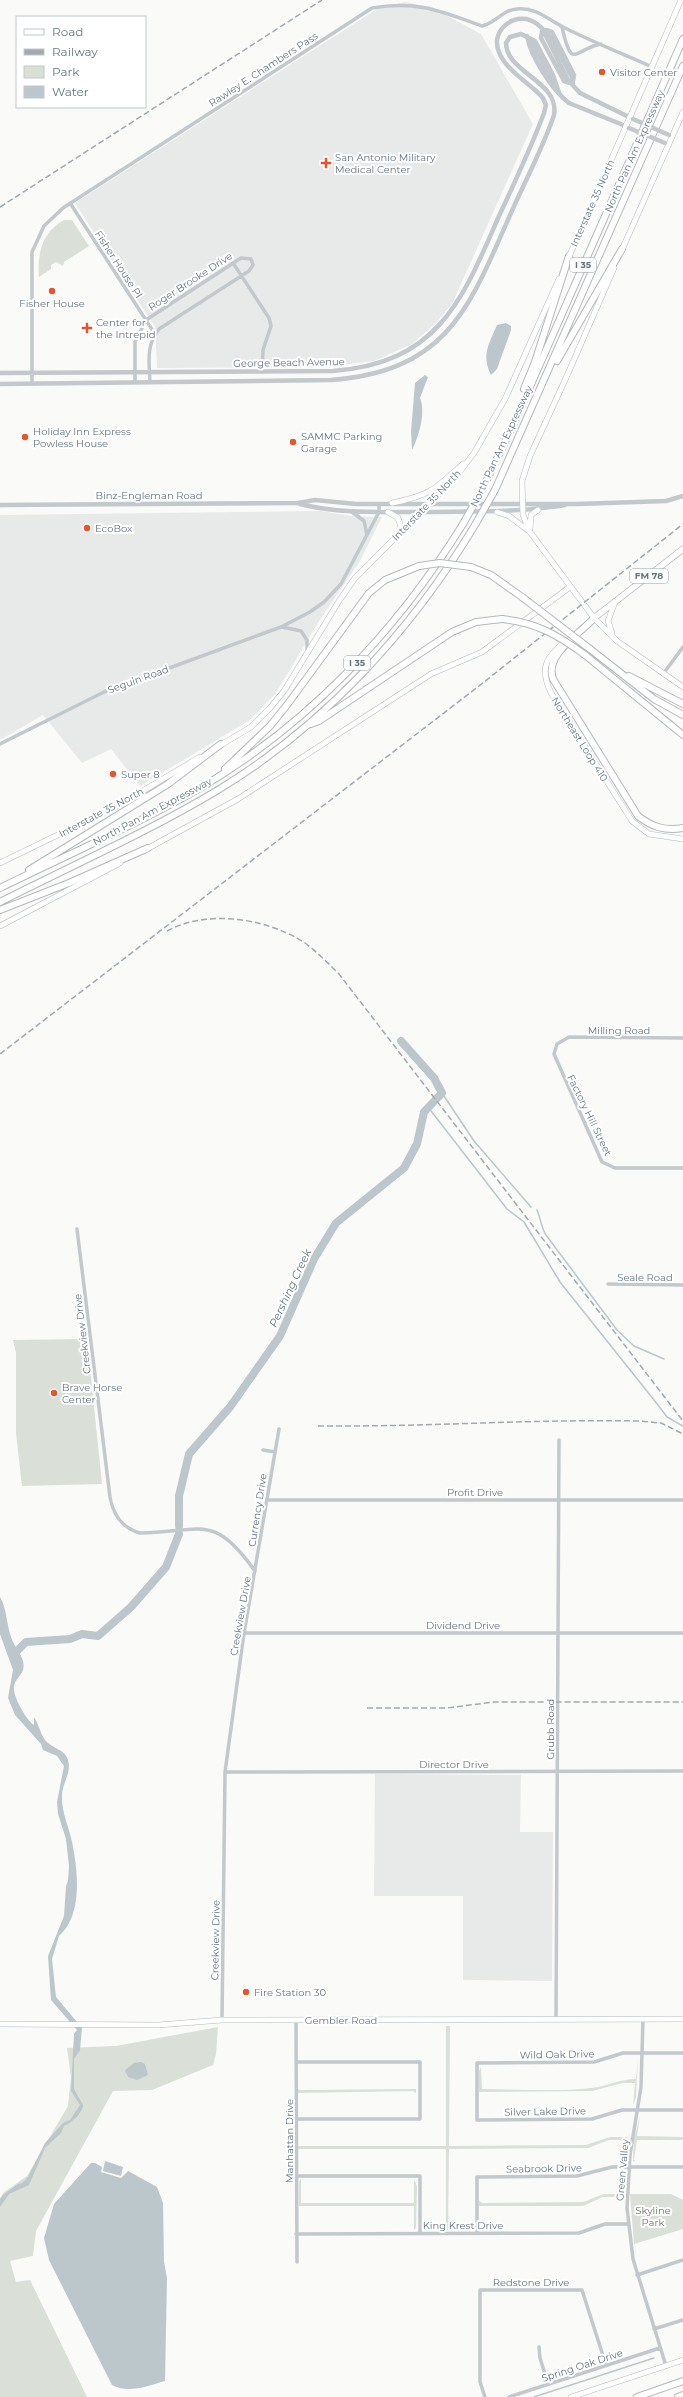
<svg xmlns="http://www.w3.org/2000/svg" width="683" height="2397" font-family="Montserrat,sans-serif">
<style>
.built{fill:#e8e9e9}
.green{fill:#dadfd7}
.water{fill:#bbc7cb}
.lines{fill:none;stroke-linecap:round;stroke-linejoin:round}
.stream{stroke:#bbc7cb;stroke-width:1.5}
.river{stroke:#bbc7cb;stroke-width:8}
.secondary-casing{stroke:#b3babf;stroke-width:6}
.primary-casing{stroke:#b5babe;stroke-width:7}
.motorway-casing{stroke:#b4b9bd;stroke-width:8}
.minor{stroke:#c3c8cc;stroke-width:3.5}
.tertiary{stroke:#c3c8cc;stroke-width:4.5}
.secondary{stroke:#fff;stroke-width:5}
.primary{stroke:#fff;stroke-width:5.5}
.motorway{stroke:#fff;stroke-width:6}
.rail{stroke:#a2aab0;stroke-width:1.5;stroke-dasharray:6 3;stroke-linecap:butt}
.motorway-bridge-casing{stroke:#b4b9bd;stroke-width:8;stroke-linecap:butt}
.tertiary-bridge{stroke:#c3c8cc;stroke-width:4.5}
.motorway-bridge{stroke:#fff;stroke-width:6}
.poi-dot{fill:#e4572e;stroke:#fff;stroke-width:1.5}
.labels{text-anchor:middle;stroke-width:4;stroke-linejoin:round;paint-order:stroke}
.shield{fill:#fff;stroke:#939fa8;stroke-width:1}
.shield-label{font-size:9px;font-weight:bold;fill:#657683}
.street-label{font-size:10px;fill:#657683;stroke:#fff}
.poi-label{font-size:10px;fill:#657683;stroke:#fff;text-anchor:start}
.park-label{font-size:10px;fill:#687a64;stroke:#fff}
.water-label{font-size:11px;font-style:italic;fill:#60757c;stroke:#fff}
</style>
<rect width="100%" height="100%" fill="#fafaf8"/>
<path class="built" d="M405 2 431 7 481 34 533 124 452 304 436 323 412 344 374 361 325 367 157 368 155 327 75 203 377 9Z
M320 511 351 516 382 517 360 561 319 621 276 693 250 720 140 786 111 749 82 763 43 715 0 740V515Z
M375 1774 521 1775 520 1832H553L552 1981 463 1980V1896H374Z"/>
<path class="green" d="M64 220H72L89 246 64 262 63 266 56 262 51 265V269L39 277C37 254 42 232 64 220Z
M87 1339 102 1484 22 1486 16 1433V1353L13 1340Z
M446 2026H450L449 2146 586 2145 610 2137H628V2140H609L588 2148 449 2149 448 2226 451 2230H442L446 2226V2149H298V2146H446Z
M218 2027 216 2054 213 2065 152 2090 113 2091 36 2231 33 2256 10 2261 16 2282 30 2280 87 2397H0V2199L3 2193 27 2176 68 2106 71 2077 67 2048 116 2046Z
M638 2058 636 2097 633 2105 635 2083H622L592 2091 479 2092V2071L481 2067 482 2089C518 2089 556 2092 592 2088 608 2086 620 2079 636 2079Z
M298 2089 300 2090 416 2089V2093L413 2091 298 2093Z
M640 2116 637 2136 683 2137V2140H637L634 2160 636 2162 633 2161 634 2139Z
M301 2179V2203H414V2179L417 2186 416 2228 414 2230V2206H299V2182Z
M604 2194H624V2197H603L583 2206H479V2201L482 2203 583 2202Z
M630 2194H671L683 2200V2229L634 2244Z"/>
<path class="water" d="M506 323 511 326V330L497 369 491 375C481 355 489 344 497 325Z
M425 375 428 377 420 398C426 412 419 436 412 450L411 431 415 383Z
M0 1597C8 1611 6 1627 13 1642 16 1648 21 1654 23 1661 26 1675 16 1676 14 1686 12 1695 26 1720 34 1725V1717C39 1724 41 1738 48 1743 55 1749 65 1750 68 1760 72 1774 61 1784 62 1798 62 1814 69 1827 72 1842 78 1871 83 1915 59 1936L52 1959 56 1997 82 2028 80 2050 74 2059V2089L83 2105C83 2113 71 2123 64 2126L61 2133 45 2148 29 2185 9 2194 0 2207V2199L3 2195 18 2184 22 2183 28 2177 45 2143 63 2123 70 2120 80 2105 71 2091 74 2034 77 2030 51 2000 48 1956 64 1916 66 1886 68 1881 69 1866 66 1839 58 1814 57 1802 64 1766 57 1756 43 1750 41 1744 15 1715 8 1698 13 1670 0 1634Z
M141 2062 145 2064 148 2075 137 2080 128 2077 125 2070 134 2063Z
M105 2161 123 2167 121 2176 103 2171Z
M91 2163H95L102 2167 101 2172 121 2178 128 2171 157 2187 163 2203 164 2262 167 2278 165 2381C147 2386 129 2394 112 2385L49 2260 44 2238 54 2204Z"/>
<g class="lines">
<path class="stream" d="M442 1093 474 1141 531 1207
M428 1107 507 1209 524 1222 560 1282 658 1405 667 1417 683 1426
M537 1210C541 1219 541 1227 546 1235L617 1330 634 1346 664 1359
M534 2397 654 2358"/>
<path class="river" d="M179 1526V1496L189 1454 230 1407 280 1336 314 1259 336 1223 404 1168 417 1144 424 1112 442 1093 434 1078 401 1041
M14 1654 26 1642 70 1639 82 1634 98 1636 131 1607 166 1567 179 1534"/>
<defs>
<path id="secondary" d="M621 252 683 112
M568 259 681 0
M614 268 566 378 530 456 522 481 523 515 530 532 594 618 617 641 683 687
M392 503C431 495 434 490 463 464
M388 512 398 518 401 527 400 532
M497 512 509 516 529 531
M530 529 531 515 538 510
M612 633 608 621 615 602
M567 640C546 657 539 667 551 693L632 821 649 834 683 839
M219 746 251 727 270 708 284 691 339 601 355 578 455 478 474 453 505 399 559 279
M145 850 238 799 431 674 482 652 570 587
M0 863 119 805 200 757
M0 926 120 863
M0 2024 158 2025 222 2020 683 2019
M571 2397 683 2360"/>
<path id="primary" d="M594 618 683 549"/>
<path id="motorway" d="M557 361 622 249
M524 389 535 362 569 256
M482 490 514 423 683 39
M495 490 683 66
M471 567 491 575 522 597
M594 618C579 635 544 655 553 679L638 816C652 827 665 831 683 828
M590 649 654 699 683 715
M585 655 683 735
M629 676 683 704
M311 724 319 721 452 632 476 622 502 619
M225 769 270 726 287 705 369 593 385 580 419 566
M29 870 168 784 221 744
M0 888C65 856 132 827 195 791 306 727 396 632 463 524
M0 902C73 865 148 832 218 790 325 725 411 631 475 525
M0 910 69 883 148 848
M637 2397 683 2381
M678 2397 683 2395"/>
</defs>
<use href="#secondary" class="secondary-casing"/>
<use href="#primary" class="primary-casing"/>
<use href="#motorway" class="motorway-casing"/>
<path class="minor" d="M562 27C572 72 574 49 601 44
M70 203 155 334
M233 263 269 318 271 326 263 350 262 372
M135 382V342L146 320 241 258 251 259 253 265 249 271 159 329C146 345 149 362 150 382
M32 383V252L44 226 63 208 372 8C417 0 443 12 482 26 496 23 502 10 517 9 537 7 548 20 565 28 593 42 623 54 652 67
M352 512 364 521 367 535
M282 627 301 631 307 640V651
M663 674 683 647
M0 744 104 692 281 627 310 612 324 602 341 584 379 512V504
M683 1038 569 1037 557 1044 554 1054 602 1162 615 1168H683
M77 1229 110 1497C113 1514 122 1528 140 1533 202 1532 213 1512 255 1571
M608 1284 683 1285
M263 1450 275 1452
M267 1500H683
M244 1633H683
M225 1772 683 1771
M556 2019 559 1440
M643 2019 641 2087 630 2155 627 2208 633 2259 666 2366
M222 2020 225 1772 244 1633 279 1429
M296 2020 297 2262
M683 2053H623L594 2062 477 2063V2120L592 2119 622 2110H683
M296 2062H420V2119H297
M297 2176H420V2233
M477 2233V2177L577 2176 612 2167H683
M296 2234 579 2233 605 2224H628
M637 2275 683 2260
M654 2329 683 2320
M539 2347 540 2358 548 2384
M485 2397 480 2382V2290H582L606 2365
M509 2397 660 2348"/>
<path class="tertiary" d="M543 30 568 80 580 93 631 118
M546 30 552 32 574 75 573 81
M542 31 541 38 564 81 570 83
M527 36C531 57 552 90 569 103L628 127
M530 39 553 82
M0 373 333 371C438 363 462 301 499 216 515 182 531 148 544 113L546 105 543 98C530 83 506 71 499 52 489 29 518 9 537 24 554 37 562 59 572 77L573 84
M0 384 331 380C448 371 469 308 511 213 525 181 543 148 554 115 560 81 506 73 506 43L510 37 521 34 535 41 553 75 559 93
M300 504C338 514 381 512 421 512 470 511 517 513 565 505
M0 505 298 503 315 500 356 504H577L666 501 683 496"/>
<use href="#secondary" class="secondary"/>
<use href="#primary" class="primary"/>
<use href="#motorway" class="motorway"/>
<path class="rail" d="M0 207 322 0
M167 931C207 909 267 918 305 943 317 952 328 963 339 974L683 1421
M0 1054 479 686 683 524
M318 1426C425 1427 531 1419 638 1421L661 1423 683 1434
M367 1708H447L494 1702H683"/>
<defs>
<path id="motorway-bridge" d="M463 524 482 490
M475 525 495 490
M419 566 440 563 471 567
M522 597 590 649
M502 619C535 622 558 635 585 655"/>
</defs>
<use href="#motorway-bridge" class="motorway-bridge-casing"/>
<path class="tertiary-bridge" d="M633 119 669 135
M629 128 665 143"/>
<use href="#motorway-bridge" class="motorway-bridge"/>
</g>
<g class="poi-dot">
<circle cx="602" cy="72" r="4"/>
<path d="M324 157h4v4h4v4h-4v4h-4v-4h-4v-4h4z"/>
<circle cx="52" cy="291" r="4"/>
<path d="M85 322h4v4h4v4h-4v4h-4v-4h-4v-4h4z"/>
<circle cx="25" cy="437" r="4"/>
<circle cx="293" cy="442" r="4"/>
<circle cx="87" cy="528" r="4"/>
<circle cx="113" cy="774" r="4"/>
<circle cx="54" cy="1393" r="4"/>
<circle cx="246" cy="1992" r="4"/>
</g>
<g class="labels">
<g class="shield">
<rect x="570" y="258" width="26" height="14" rx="3"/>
<rect x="630" y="569" width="38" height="14" rx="3"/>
<rect x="344" y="656" width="26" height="14" rx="3"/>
</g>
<g class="shield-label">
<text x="583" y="268">I 35</text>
<text x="649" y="579">FM 78</text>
<text x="357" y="666">I 35</text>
</g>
<g class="street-label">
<text transform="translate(263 69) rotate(-33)" y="4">Rawley E. Chambers Pass</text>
<text transform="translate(634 151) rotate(-66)" y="4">North Pan Am Expressway</text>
<text transform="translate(592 203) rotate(-66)" y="4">Interstate 35 North</text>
<text transform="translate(119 264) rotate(57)" y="4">Fisher House Pl</text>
<text transform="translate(190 281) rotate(-33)" y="4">Roger Brooke Drive</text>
<text transform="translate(289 362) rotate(-1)" y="4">George Beach Avenue</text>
<text transform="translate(501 446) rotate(-65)" y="4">North Pan Am Expressway</text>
<text x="149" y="499">Binz-Engleman Road</text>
<text transform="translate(426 505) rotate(-46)" y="4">Interstate 35 North</text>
<text transform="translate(138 679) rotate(-20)" y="4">Seguin Road</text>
<text transform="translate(580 739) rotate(58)" y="4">Northeast Loop 410</text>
<text transform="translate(152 811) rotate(-28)" y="4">North Pan Am Expressway</text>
<text transform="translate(101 812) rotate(-28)" y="4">Interstate 35 North</text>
<text x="619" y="1034">Milling Road</text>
<text transform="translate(590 1115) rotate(64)" y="4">Factory Hill Street</text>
<text x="645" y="1281">Seale Road</text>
<text transform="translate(82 1334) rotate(-97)" y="4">Creekview Drive</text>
<text x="475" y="1496">Profit Drive</text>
<text transform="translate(257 1510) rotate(-81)" y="4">Currency Drive</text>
<text transform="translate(240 1616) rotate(-80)" y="4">Creekview Drive</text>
<text x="463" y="1629">Dividend Drive</text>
<text transform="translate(550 1729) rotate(-90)" y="4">Grubb Road</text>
<text x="454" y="1768">Director Drive</text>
<text transform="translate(215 1940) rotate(-89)" y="4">Creekview Drive</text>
<text x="341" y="2024">Gembler Road</text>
<text transform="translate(557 2054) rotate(-1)" y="4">Wild Oak Drive</text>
<text transform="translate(545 2111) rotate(-1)" y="4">Silver Lake Drive</text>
<text transform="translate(289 2141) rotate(-90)" y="4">Manhattan Drive</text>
<text transform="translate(544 2168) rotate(-1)" y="4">Seabrook Drive</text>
<text transform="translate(622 2170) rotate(-85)" y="4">Green Valley</text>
<text x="463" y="2229">King Krest Drive</text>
<text x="531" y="2286">Redstone Drive</text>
<text transform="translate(582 2365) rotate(-18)" y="4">Spring Oak Drive</text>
</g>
<g class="poi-label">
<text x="610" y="76">Visitor Center</text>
<text x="335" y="161">San Antonio Military<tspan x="335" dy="12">Medical Center</tspan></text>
<text x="52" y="307" text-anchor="middle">Fisher House</text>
<text x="96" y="326">Center for<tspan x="96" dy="12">the Intrepid</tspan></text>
<text x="33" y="435">Holiday Inn Express<tspan x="33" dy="12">Powless House</tspan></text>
<text x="301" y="440">SAMMC Parking<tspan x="301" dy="12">Garage</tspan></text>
<text x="95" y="532">EcoBox</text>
<text x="121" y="778">Super 8</text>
<text x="62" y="1391">Brave Horse<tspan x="62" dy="12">Center</tspan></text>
<text x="254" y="1996">Fire Station 30</text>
</g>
<g class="park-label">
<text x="653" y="2214">Skyline<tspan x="653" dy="12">Park</tspan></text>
</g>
<g class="water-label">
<text transform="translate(290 1288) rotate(-65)" y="4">Pershing Creek</text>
</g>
</g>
<rect x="16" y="16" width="130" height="92" fill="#ffffff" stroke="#c1c8cd"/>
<rect x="24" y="29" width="20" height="6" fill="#ffffff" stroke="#c1c8cd"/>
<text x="52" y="36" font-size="12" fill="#657683">Road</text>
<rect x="24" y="49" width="20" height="6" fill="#a2aab0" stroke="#c1c8cd"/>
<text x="52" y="56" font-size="12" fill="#657683">Railway</text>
<rect x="24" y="66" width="20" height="12" fill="#dadfd7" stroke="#c1c8cd"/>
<text x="52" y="76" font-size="12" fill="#657683">Park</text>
<rect x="24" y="86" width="20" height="12" fill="#bbc7cb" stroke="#c1c8cd"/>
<text x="52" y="96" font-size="12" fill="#657683">Water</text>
</svg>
